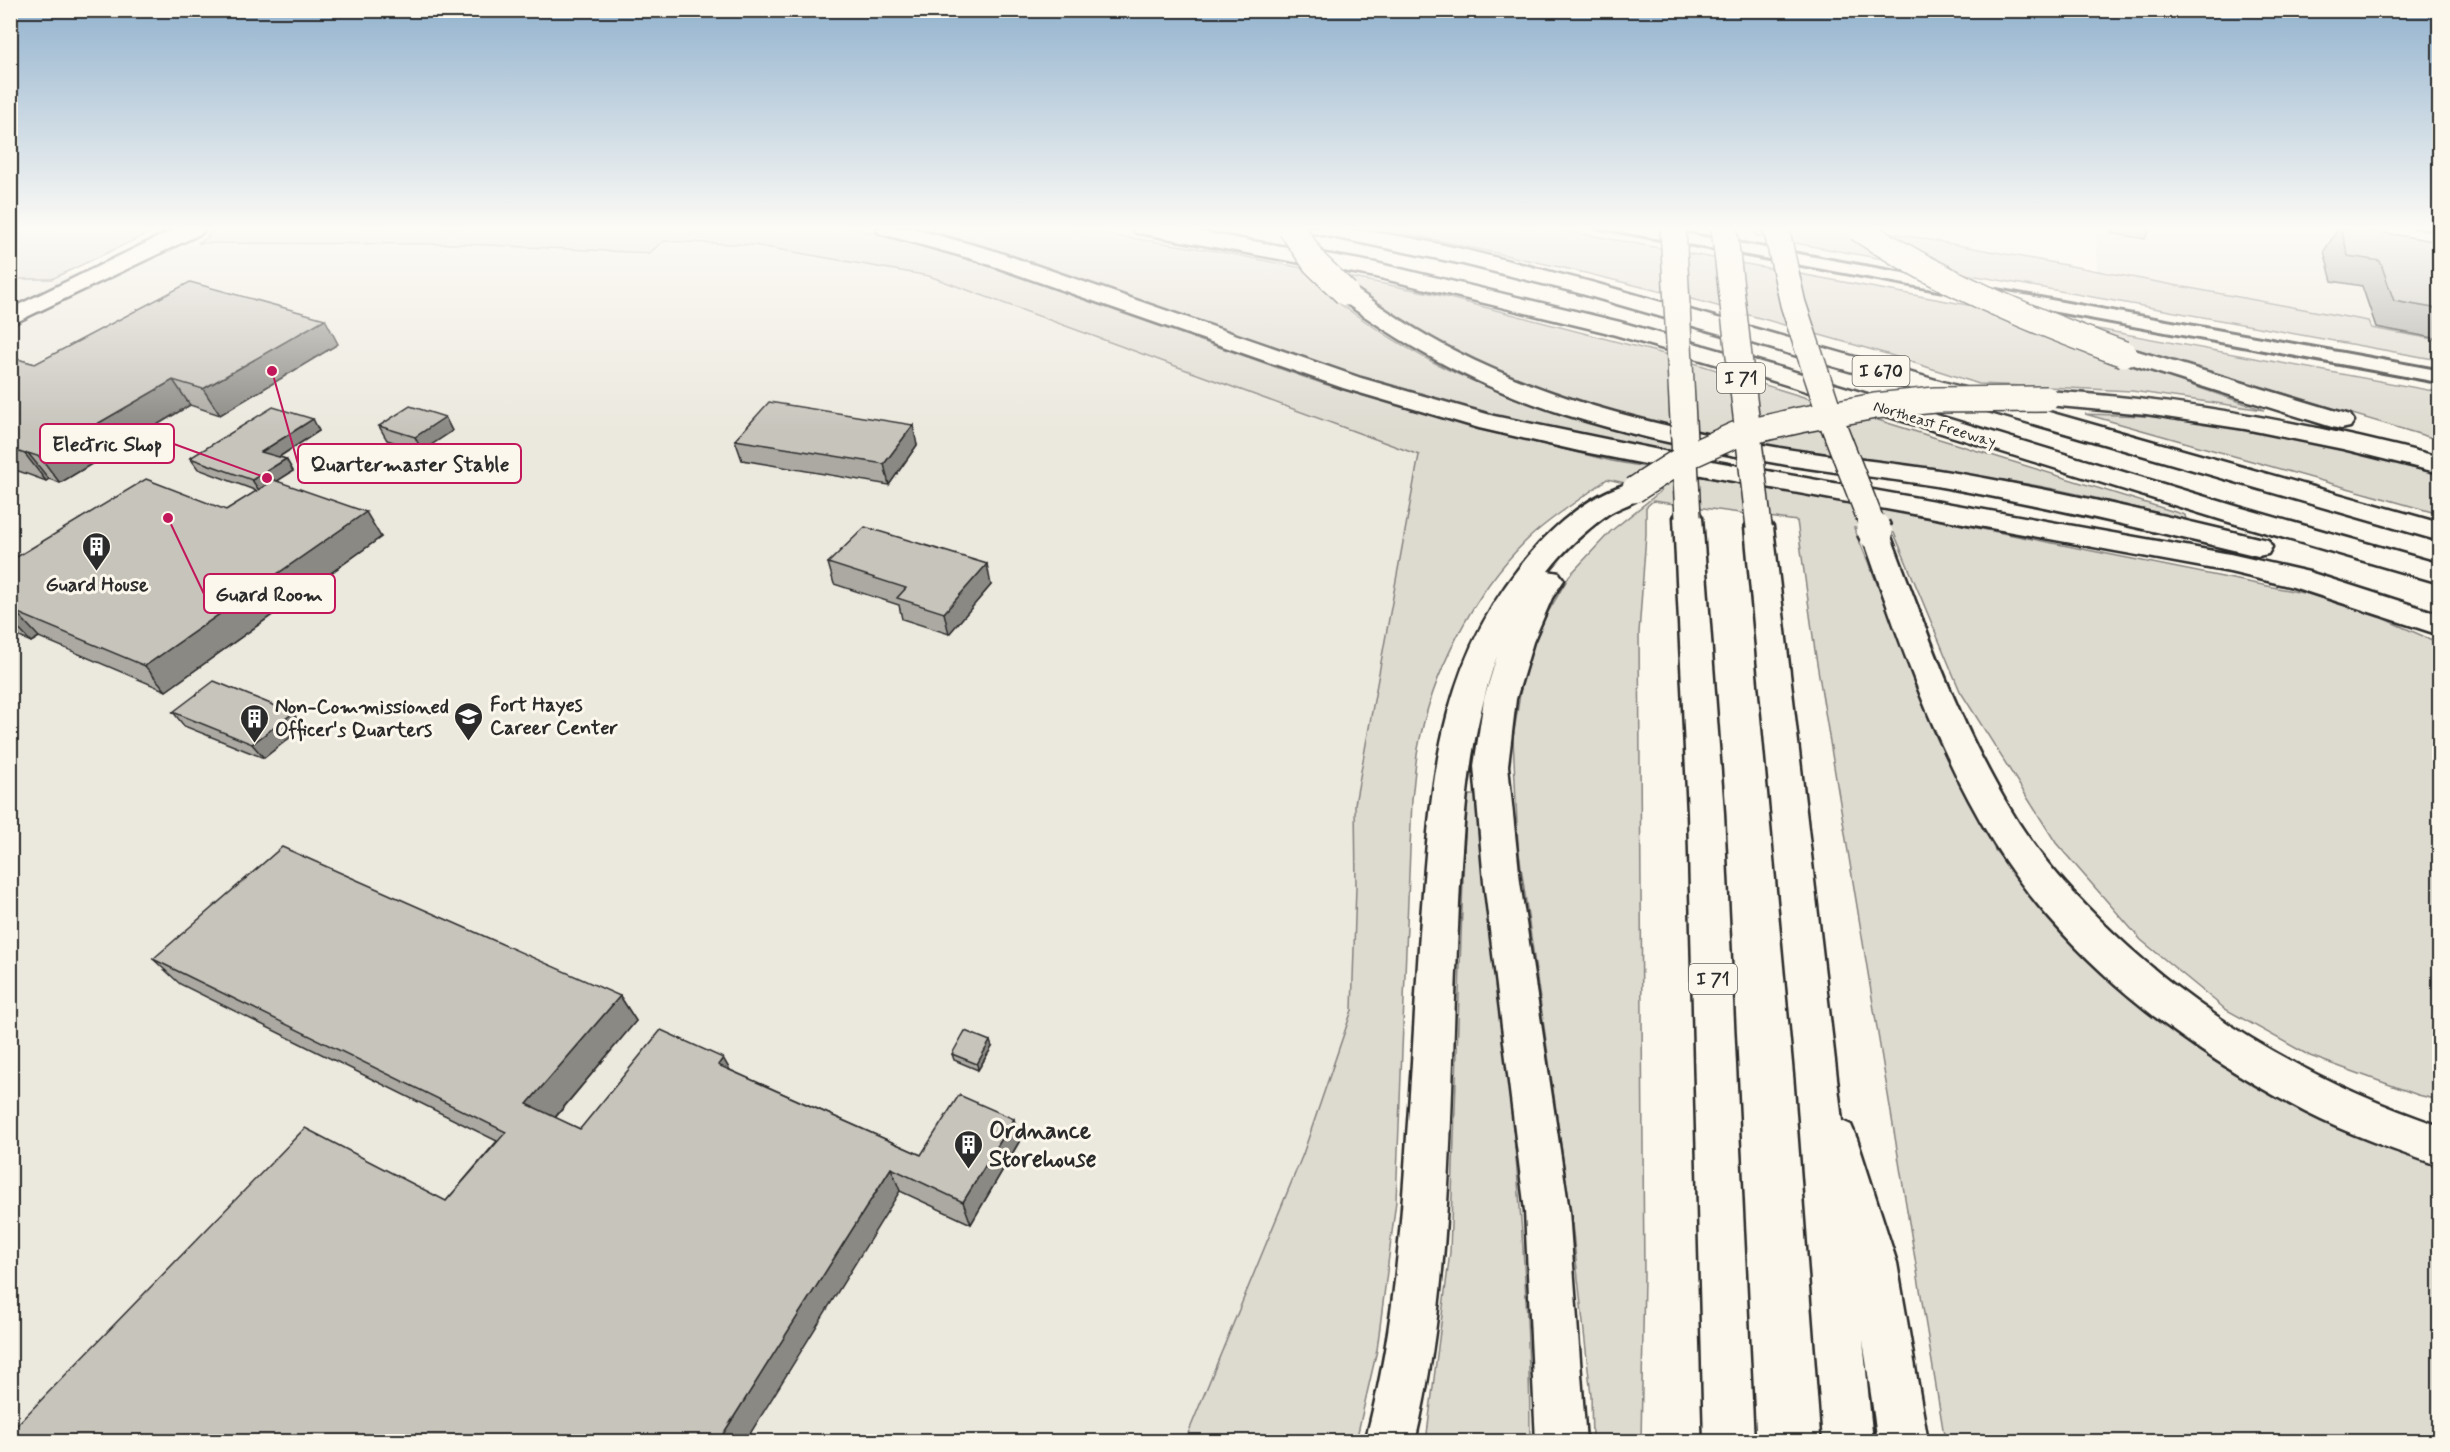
<svg xmlns="http://www.w3.org/2000/svg" width="2450" height="1452" font-family="Mynerve,sans-serif">
<style>
.built{fill:#ebe8de}
.green{fill:#dddad0;stroke:#84827e;stroke-width:1.5}
.lines{fill:none;stroke-linecap:round;stroke-linejoin:round}
.minor-casing{stroke:#2b2b2b;stroke-width:5}
.major-casing{stroke:#2b2b2b;stroke-width:5}
.highway-casing{stroke:#2b2b2b;stroke-width:5}
.minor{fill:#fbf7ec;fill-rule:evenodd}
.major{fill:#fbf7ec;fill-rule:evenodd}
.highway{fill:#fbf7ec;fill-rule:evenodd}
.rail{stroke:#2b2b2b;stroke-width:3}
.highway-bridge-far1-casing{stroke:#2b2b2b;stroke-width:28;stroke-linecap:butt}
.highway-bridge-casing{stroke:#2b2b2b;stroke-width:38;stroke-linecap:butt}
.highway-bridge-far1{stroke:#fbf7ec;stroke-width:25}
.highway-bridge{stroke:#fbf7ec;stroke-width:33}
.wall{fill:#aba9a2;stroke:#2b2b2b;stroke-width:1.5}
.shaded-wall{fill:#8b8984;stroke:#2b2b2b;stroke-width:1.5}
.building{fill:#c7c4bc;stroke:#2b2b2b;stroke-width:1.5}
.labels{text-anchor:middle;stroke-width:6;stroke-linejoin:round;paint-order:stroke}
.far-street-label{font-size:16px;fill:#2b2b2b;stroke:#fbf7ec}
.shield{fill:#fbf7ec;stroke:#696865;stroke-width:1.5}
.shield-label{font-size:18px;font-weight:bold;fill:#2b2b2b}
.poi-label{font-size:20px;font-weight:bold;fill:#2b2b2b;stroke:#fbf7ec;text-anchor:start}
.near-poi-label{font-size:24px;font-weight:bold;fill:#2b2b2b;stroke:#fbf7ec;text-anchor:start}
.leader{fill:none;stroke:#c2185b;stroke-width:2}
.callout-dot{fill:#c2185b;stroke:#fbf7ec;stroke-width:2}
.callout{fill:#fbf7ec;stroke:#c2185b;stroke-width:2}
.callout-label{font-size:21px;text-anchor:middle;font-weight:bold;fill:#2b2b2b}
</style>
<rect width="100%" height="100%" fill="#fbf7ec"/>
<filter id="ink" filterUnits="userSpaceOnUse"><feTurbulence type="fractalNoise" baseFrequency=".0167" numOctaves="2"/><feDisplacementMap in="SourceGraphic" scale="12" xChannelSelector="R" yChannelSelector="G"/><feConvolveMatrix kernelMatrix="1 2 1 2 8 2 1 2 1" color-interpolation-filters="sRGB"/></filter>
<g filter="url(#ink)">
<path class="built" d="M2097 228H2439V340L2371 328 2367 321 2097 271Z
M664 241 754 245 929 276 1419 455 1355 804 1356 887 1352 1010 1303 1154 1185 1441H11L10 279H53L198 243 467 244 649 253Z"/>
<path class="green" d="M10 228H853L921 244 979 263 1324 384 1472 427 1612 461 1882 509 2308 594 2382 618 2439 643V1100L2418 1095 2310 1056 2225 1009 2141 940 2056 843 1960 691 1894 533 1854 528 1955 772 1995 850 2051 920 2305 1110 2403 1154 2439 1166V1441H1945L1815 651 1797 521 1653 501 1646 507V534L1639 633 1644 1276 1641 1441H1592L1591 1395 1571 1215 1518 846 1513 738 1522 682 1537 631 1569 576 1611 531 1661 491 1607 479C1581 500 1550 517 1527 540 1473 592 1431 676 1418 749 1415 765 1414 782 1412 799L1396 1201 1377 1350 1356 1441H1185L1303 1154 1352 1010 1356 887 1355 804 1419 455 929 276 754 245 664 241 649 253 467 244 198 243 209 237 207 235 217 229 155 230 52 279H11Z
M910 228H1065L1216 251 1430 293 1668 355 2185 515 2186 520C2133 507 2080 493 2027 484 1830 452 1622 441 1442 346 1410 330 1381 307 1353 285L1337 291 1334 300C1372 326 1410 352 1451 371 1538 412 1630 434 1723 454L1644 448 1552 430 1481 413 1342 373 1000 254Z
M1382 228H1551L2439 392V440L2109 341 2100 354 2264 410 2132 391 1979 384 1887 354 1703 302 1573 270Z
M1754 228H1882L1887 232 2368 321 2371 328 2439 340V360L1756 236Z
M2085 414C2109 415 2134 415 2158 417 2253 425 2347 449 2439 473V514Z
M1466 795H1478C1500 1010 1530 1225 1530 1441L1426 1442 1450 1252Z"/>
<g class="lines">
<defs>
<path id="minor" d="M2353 228H2405L2440 233V246L2364 234 2356 233Z"/>
<path id="major" d="M177 228H205L202 233 10 325V309Z"/>
<path id="highway" d="M876 228H911L992 250 1361 378 1494 416 1717 462 2230 554 2309 572 2440 614V635L2293 587 2230 572 1717 478 1579 451 1479 428 1343 388 976 260 879 233Z
M1133 228H1180L1376 263 1620 322 1785 369 2242 508 2440 564V583L2222 520 1767 379 1605 332 1376 277 1144 234 1136 233Z
M1307 228C1400 227 1501 260 1591 282L2440 523V541L1575 292 1463 264 1318 234 1310 233Z
M1346 286 1354 288C1387 311 1419 333 1455 351 1558 404 1673 430 1786 449 1835 457 1884 462 1932 469 2042 487 2150 512 2258 538L2268 540 2272 547 2268 554 2258 556C2151 530 2044 505 1936 486 1887 478 1837 473 1787 465 1668 445 1543 419 1436 360 1402 342 1370 320 1338 298L1335 293 1338 288Z
M2124 347 2350 415 2354 421 2350 427 2341 429 2332 427 2115 359 2112 354 2115 349Z
M2046 391C2180 399 2310 423 2440 457V473L2343 449 2245 429 2146 414 2037 404 2033 399 2037 394Z
M1634 482 1644 484 1648 490C1639 503 1620 506 1607 515 1585 531 1565 549 1548 571L1559 573 1564 580 1552 598 1533 642 1516 699 1508 766 1520 882 1569 1211 1586 1442H1536L1525 1211 1484 882 1474 766 1484 699 1497 656C1466 744 1462 835 1458 928 1449 1098 1455 1274 1415 1442H1365C1392 1342 1401 1238 1407 1135 1413 1059 1416 982 1422 905 1432 769 1442 650 1539 544 1564 517 1597 491 1634 482Z
M1688 508 1698 511 1702 517 1724 813 1754 1442H1704L1688 813 1674 517 1678 511Z
M1759 518 1769 521 1773 527 1842 1121 1851 1125 1857 1139 1897 1263 1928 1442H1878L1863 1340 1873 1442H1823L1796 1080 1745 527 1749 521Z
M1876 525 1886 528 1890 534C1926 629 1959 725 2012 812 2035 851 2066 886 2098 918 2194 1014 2311 1082 2440 1126V1166C2394 1150 2348 1134 2305 1112 2185 1050 2064 958 1993 842 1934 746 1899 640 1862 534L1866 528Z"/>
</defs>
<use href="#minor" class="minor-casing"/>
<use href="#major" class="major-casing"/>
<use href="#highway" class="highway-casing"/>
<use href="#minor" class="minor"/>
<use href="#major" class="major"/>
<use href="#highway" class="highway"/>
<path class="rail" d="M1592 228 2440 384
M1663 228 2440 369"/>
<defs>
<path id="highway-bridge-far1" d="M1291 228 1315 263 1346 293
M1673 228 1688 517
M1724 228 1759 527
M1776 228 1793 304 1834 427 1874 529
M1858 228C1941 283 2031 320 2124 354
M1634 490 1684 458 1735 435 1800 420 1875 406 1935 400 2046 399"/>
<path id="highway-bridge" d="M1873 528 1876 534"/>
</defs>
<use href="#highway-bridge-far1" class="highway-bridge-far1-casing"/>
<use href="#highway-bridge" class="highway-bridge-casing"/>
<use href="#highway-bridge-far1" class="highway-bridge-far1"/>
<use href="#highway-bridge" class="highway-bridge"/>
</g>
<path class="wall" d="M2111 228H2151L2145 239 2111 233Z
M2339 228H2354L2439 242V339L2376 327 2362 286 2332 281 2324 251Z
M338 344 220 415 190 405 60 483 49 479 46 481 10 468V357L35 364Z
M445 417 452 431 422 451 387 440 379 426Z
M313 419 319 431 279 457 286 459 293 471 277 481 381 537 166 691 39 637 31 642 10 633V561L226 510 257 491 198 469 190 458Z
M735 440 917 445 889 485 742 460Z
M828 563 991 585 949 634 902 619 899 605 834 584Z
M173 712 303 727 264 758 184 726Z
M153 959 620 996 636 1021 555 1118 580 1129 723 1058 730 1070 921 1155 1014 1119 1019 1142 971 1224 900 1191 446 1201 497 1141 180 984Z
M992 1047 978 1070 954 1060 952 1054Z"/>
<path class="shaded-wall" d="M325 319 338 344 220 415 203 389Z
M173 380 190 405 60 483 40 457Z
M445 417 452 431 422 451 415 437Z
M313 419 319 431 268 464 261 452Z
M913 425 917 445 889 485 884 464Z
M28 453 49 479 46 481 25 454Z
M286 459 293 471 260 492 252 480Z
M366 512 381 537 166 691 145 666Z
M987 564 991 585 949 634 944 613Z
M16 612 39 637 31 642 10 620V615Z
M293 713 303 727 264 758 252 744Z
M620 996 636 1021 546 1128 527 1104Z
M990 1041 992 1047 978 1070 977 1064Z
M723 1058 737 1083 718 1065Z
M1014 1119 1019 1142 971 1224 963 1202Z
M891 1168 900 1191 745 1442H718Z"/>
<path class="building" d="M2341 228H2354L2439 242V309L2394 301 2380 261 2348 256Z
M190 282 325 319 203 389 173 380 40 457 28 453 25 454 10 449V357L35 364Z
M769 402 913 425 884 464 735 440Z
M410 406 445 417 415 437 379 426Z
M273 407 313 419 261 452 286 459 252 480 190 458Z
M146 479 226 510 274 480 366 512 145 666 16 612 10 615V561Z
M865 527 987 564 944 613 897 598 906 588 828 563Z
M214 681 293 713 252 744 173 712Z
M282 847 620 996 527 1104 580 1129 661 1030 723 1058 718 1065 921 1155 959 1095 1014 1119 963 1202 891 1168 718 1442H10V1432L305 1128 446 1201 506 1132 153 959Z
M965 1031 990 1041 977 1064 952 1054Z"/>
</g>
<linearGradient id="sky" x2="0" y2="1"><stop stop-color="#92b2ce"/><stop offset="0.53" stop-color="#fdfbf6"/><stop offset="1" stop-color="#fdfbf6" stop-opacity="0"/></linearGradient>
<rect width="2450" height="431" fill="url(#sky)"/>
<defs>
<symbol id="building-pin" viewBox="-11 -11 22 30"><path d="M0 17L-7.5 6A9.5 9.5 0 1 1 7.5 6Z" fill="#2b2b2b" stroke="#fbf7ec"/><path d="M-4-6H4V6H1V3H-1V6H-4ZM-2.5-4.3h1.7v1.8h-1.7ZM.8-4.3h1.7v1.8H.8ZM-2.5-1h1.7V.8h-1.7ZM.8-1h1.7V.8H.8Z" fill="#fff"/></symbol>
<symbol id="school-pin" viewBox="-11 -11 22 30"><path d="M0 17L-7.5 6A9.5 9.5 0 1 1 7.5 6Z" fill="#2b2b2b" stroke="#fbf7ec"/><path d="M0-5L7-2L0 1L-7-2ZM-4 1L0 2.5L4 1V4Q0 6-4 4Z" fill="#fff"/></symbol>
</defs>
<g fill-rule="evenodd">
<use href="#building-pin" x="80" y="530" width="33" height="45"/>
<use href="#school-pin" x="452" y="700" width="33" height="45"/>
<use href="#building-pin" x="238" y="702" width="33" height="45"/>
<use href="#building-pin" x="952" y="1128" width="33" height="45"/>
</g>
<g class="labels">
<g class="far-street-label">
<text transform="translate(1935 423) rotate(17)" y="6">Northeast Freeway</text>
</g>
<g class="shield">
<rect x="1852.5" y="356" width="57" height="30" rx="4.5"/>
<rect x="1717" y="363" width="48" height="30" rx="4.5"/>
<rect x="1689" y="964" width="48" height="30" rx="4.5"/>
</g>
<g class="shield-label">
<text x="1881" y="377">I 670</text>
<text x="1741" y="384">I 71</text>
<text x="1713" y="985">I 71</text>
</g>
<g class="poi-label">
<text x="97" y="591" text-anchor="middle">Guard House</text>
<text x="490" y="711">Fort Hayes<tspan x="490" dy="23">Career Center</tspan></text>
<text x="275" y="713">Non-Commissioned<tspan x="275" dy="23">Officer's Quarters</tspan></text>
</g>
<g class="near-poi-label">
<text x="989" y="1138">Ordnance<tspan x="989" dy="28">Storehouse</tspan></text>
</g>
</g>
<path class="leader" d="M267 478L174 444M272 371L298 464M168 518L204 594"/>
<g class="callout-dot">
<circle cx="267" cy="478" r="6"/>
<circle cx="272" cy="371" r="6"/>
<circle cx="168" cy="518" r="6"/>
</g>
<g class="callout">
<rect x="40" y="424" width="134" height="39" rx="6"/>
<rect x="298" y="444" width="223" height="39" rx="6"/>
<rect x="204" y="574" width="131" height="39" rx="6"/>
</g>
<g class="callout-label">
<text x="107" y="451">Electric Shop</text>
<text x="410" y="471">Quartermaster Stable</text>
<text x="269" y="601">Guard Room</text>
</g>
<rect width="2450" height="1452" fill="none" stroke="#fbf7ec" stroke-width="36"/>
<rect x="18" y="18" width="2414" height="1416" fill="none" stroke="#2b2b2b" stroke-width="2" filter="url(#ink)"/>
</svg>
